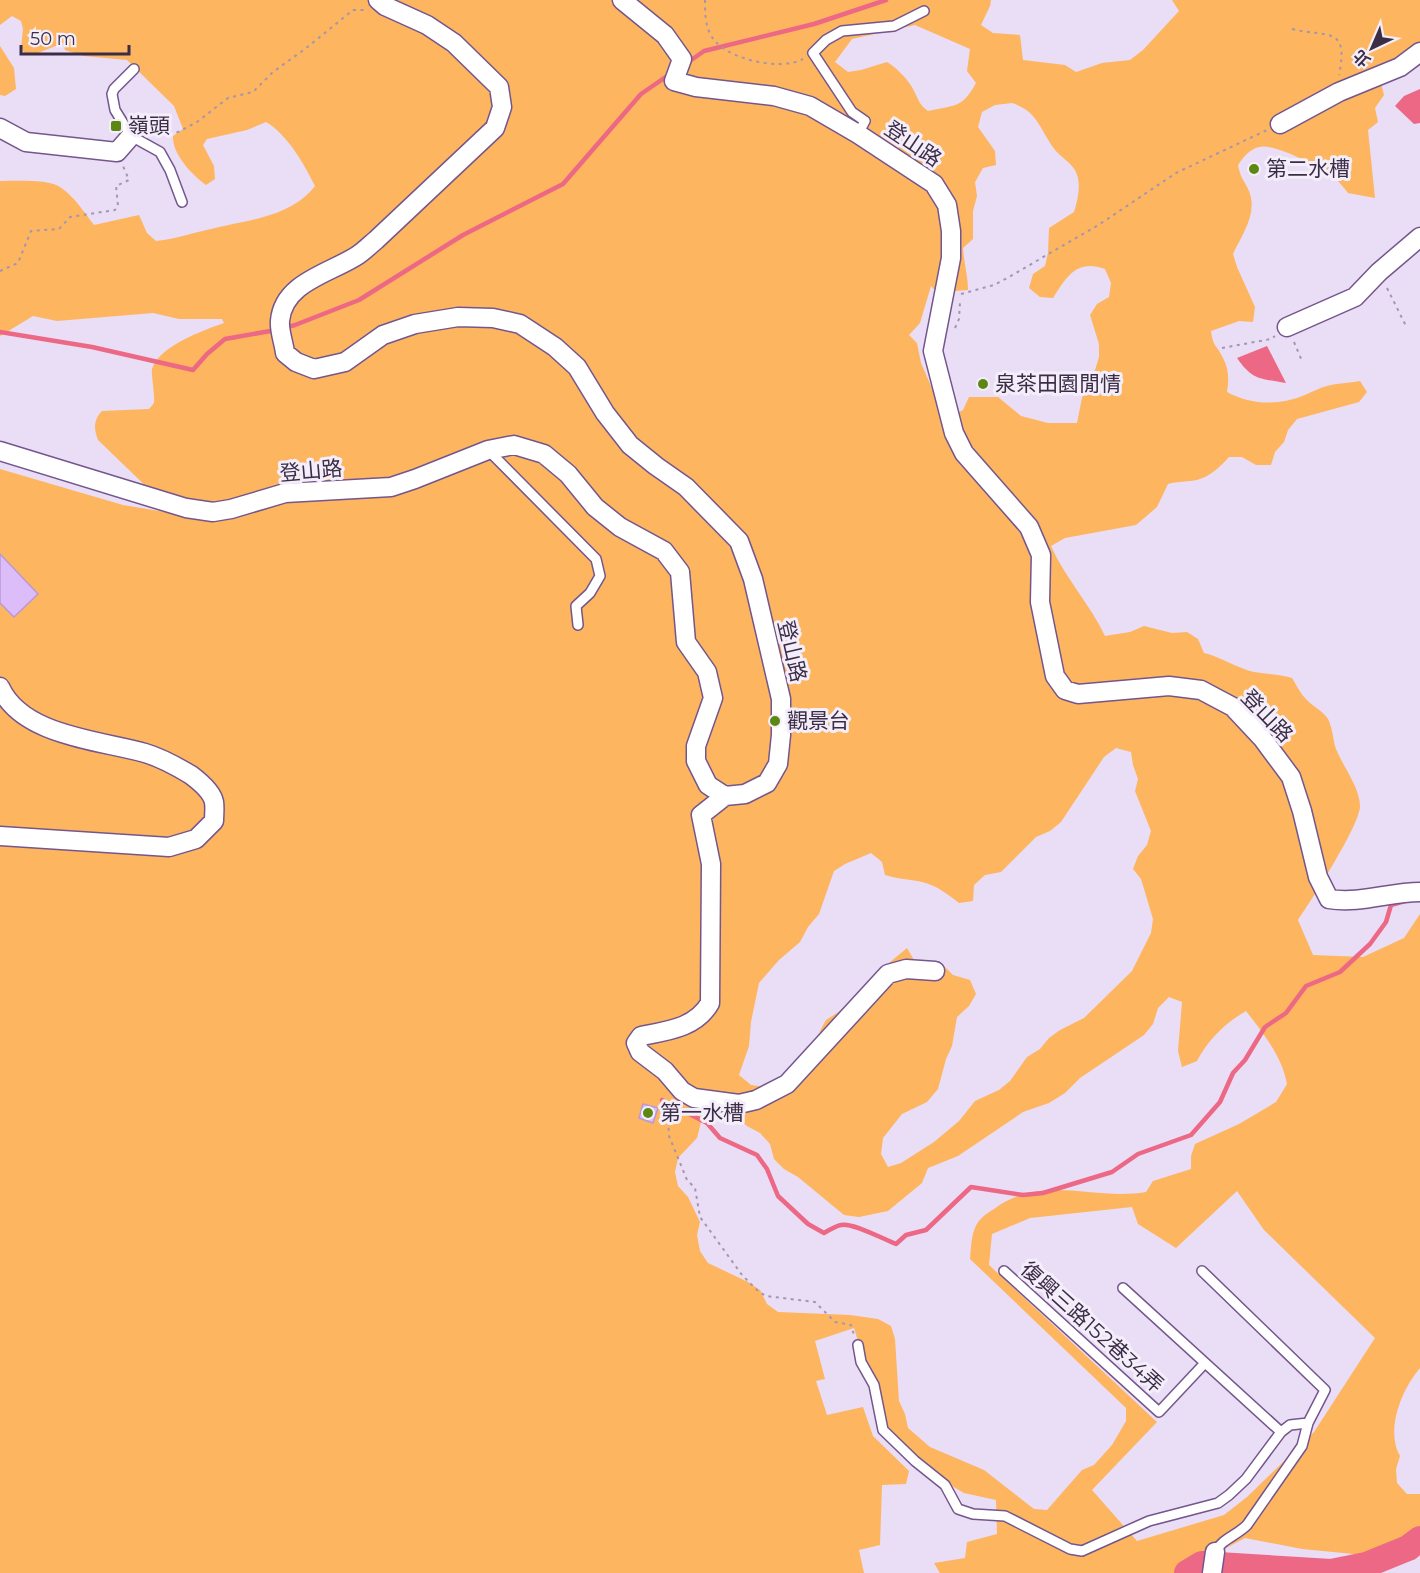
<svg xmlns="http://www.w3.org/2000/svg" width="1420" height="1573" font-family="Montserrat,'Noto Sans TC',sans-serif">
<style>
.green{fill:#fdb55f;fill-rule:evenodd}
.water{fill:#ec6885}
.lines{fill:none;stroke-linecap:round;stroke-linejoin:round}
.stream{stroke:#ec6885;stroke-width:4.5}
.river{stroke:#ec6885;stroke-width:26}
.building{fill:#ddbcfa;stroke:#b999d5;stroke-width:1.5}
.lane-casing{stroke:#74568d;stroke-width:12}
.street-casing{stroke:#74568d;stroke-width:21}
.path{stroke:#a496af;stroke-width:2;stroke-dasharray:3 4.5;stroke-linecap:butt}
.lane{stroke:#fff;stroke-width:9}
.street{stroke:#fff;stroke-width:18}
.poi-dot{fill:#5d8713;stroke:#f4eefa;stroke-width:2}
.labels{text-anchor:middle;stroke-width:6;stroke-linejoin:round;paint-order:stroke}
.poi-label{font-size:21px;fill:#3b2d46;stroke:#f4eefa;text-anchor:start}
.street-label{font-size:21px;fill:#3b2d46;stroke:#f4eefa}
</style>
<rect width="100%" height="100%" fill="#eaddf6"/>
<path class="green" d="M0 0H991L990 6 981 25 993 33 1020 35 1023 60 1065 65 1076 72 1102 63 1130 60 1143 50 1179 11 1172 0H1420V66L1405 69 1381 83 1384 95 1375 108 1378 122 1368 130 1375 198 1348 193C1344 188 1340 183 1336 179 1324 169 1273 142 1259 147 1248 150 1244 157 1238 165 1241 180 1244 179 1249 191 1258 214 1242 234 1233 254L1237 267 1255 307 1253 322 1239 321 1211 331C1213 347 1217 345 1223 358 1229 369 1229 380 1227 392 1251 405 1279 406 1305 395 1312 392 1319 388 1327 386 1337 383 1349 383 1360 381L1367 392 1359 402 1297 419 1288 430 1284 442 1275 452 1271 465H1256L1242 457H1229C1220 467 1211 476 1197 480 1188 482 1178 481 1168 484L1157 507 1136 525 1065 538 1051 546C1065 578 1090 604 1105 636L1130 632 1144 626 1172 633 1187 632 1198 639 1204 653C1221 657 1239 669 1254 672 1267 674 1279 674 1292 678 1297 686 1301 695 1308 701 1315 708 1322 710 1328 719 1332 727 1333 737 1335 746 1341 764 1360 787 1360 806 1360 825 1311 901 1298 920L1313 955 1363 957 1404 938 1420 914V1368C1402 1389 1385 1430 1400 1456L1396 1469 1397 1483 1407 1494H1420V1554L1416 1559 1403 1562H1387L1374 1556 1302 1549 1245 1538 1209 1557 1200 1573H940L934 1563 965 1558 967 1542 997 1534 996 1500 964 1493 928 1472 885 1428 854 1328 815 1341 825 1379 816 1381 827 1415 863 1407 873 1436 909 1471 906 1484 882 1485 880 1545 859 1550 864 1573H0V469L123 505 165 512 156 496 98 440C94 430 93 420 102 411L149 409 154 403C155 396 151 373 152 369 159 346 204 330 224 323L222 319H179L153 313 57 321 33 316 0 336V181C14 181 49 179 60 187 74 196 84 212 94 225L139 215 147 233 156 241C177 239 195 232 215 228 250 220 292 216 315 186 304 164 288 135 266 122L247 130 207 139 203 145 214 166 215 179 206 185C192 175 172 154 173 136L183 129 174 106 127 60 84 56 65 50 63 43 33 55 25 54 21 48 23 29 21 21 12 16 0 25ZM915 25 970 49 967 71 976 83C962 109 954 105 928 111 918 103 920 102 914 91 909 80 897 68 887 62L861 70 848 72 835 62 852 39ZM1012 103C1038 111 1040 130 1055 150 1061 157 1070 162 1075 170 1082 183 1078 199 1074 212L1049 228 1048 253 1045 266 1033 274 1029 288 1040 297 1053 298C1067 276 1077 259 1105 269L1111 283 1109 297 1097 304 1090 315 1099 344V357L1095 370 1083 393 1077 423H1048L1021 416 998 397H969L963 410 950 417 940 407 921 363 917 343 909 335 920 323 931 286 941 296 954 291 968 290C968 276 964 263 963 248L973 239V211L977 196 975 182 983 168 996 165 995 151 978 127 982 112 995 105ZM1116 748 1131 752 1133 765 1138 779 1135 791 1151 831 1147 845 1138 856 1133 869 1141 879 1153 919 1151 933 1132 971 1084 1018 1060 1030 1049 1038 1040 1049 1027 1057 1010 1081 999 1090 975 1101 959 1121 934 1142 901 1163 888 1167 881 1154 883 1138 902 1114 927 1102 938 1089 946 1059 952 1046 957 1017 969 1006 976 994 970 980 953 975 943 965 914 960 907 948 878 972 851 1004 826 1020 820 1031 819 1044 793 1077 765 1087 751 1085 739 1075 749 1046 751 1022 759 983 779 960 800 942 808 927 819 914 834 871 845 864 871 853 882 862 885 875C897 879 909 879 922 882 936 885 949 895 959 903L973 901 974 885 985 875 1001 872 1036 837 1050 831 1061 822 1104 757ZM1169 997 1182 1002 1178 1051 1182 1067 1197 1061C1208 1040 1225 1023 1246 1011 1263 1033 1282 1056 1287 1084L1276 1102 1239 1124 1195 1144 1191 1156V1169L1153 1181 1146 1192C1092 1201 1043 1173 994 1209 986 1214 979 1218 975 1228 971 1237 971 1249 970 1259L1126 1408V1421L1112 1445 1094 1465 1082 1470 1047 1510 1034 1509 984 1470 930 1447 908 1428 905 1414 899 1401 895 1339 891 1326 878 1319 850 1315 778 1312 767 1304 760 1290 748 1282 708 1263 700 1251 697 1235 700 1222 688 1197 678 1186 675 1172 678 1158 697 1138 701 1122 710 1111 725 1107 747 1126 760 1133 770 1144 774 1159 784 1169 798 1177 844 1215 859 1217 888 1211 922 1183 928 1168 958 1156 1023 1112 1049 1103 1065 1093 1080 1078 1144 1035 1153 1024 1158 1008ZM1237 1191 1264 1230 1375 1338 1314 1432 1247 1497 1224 1515 1137 1541 1092 1490 1157 1422 989 1265 992 1234 1030 1218 1132 1207 1138 1224 1176 1248Z
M0 46 14 68 16 89 5 96 0 95Z"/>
<path class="water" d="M1420 89V123L1414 124 1395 106 1404 96Z
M1267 346 1286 383C1260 378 1253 381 1237 358Z"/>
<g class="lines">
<path class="stream" d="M687 63 704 51 814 24 886 0
M284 328 295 325 359 300 463 235 563 184 641 94 670 74
M0 332 92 347 193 370 207 354 225 339 276 330
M662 1100 707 1123 720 1138 757 1155 767 1169 778 1196 808 1224 824 1233C829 1230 836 1226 841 1225 852 1222 883 1239 896 1244L906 1235 926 1230 971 1187 1023 1195 1043 1193 1112 1172 1138 1154 1191 1135 1220 1102 1233 1073 1245 1060 1265 1027 1286 1013 1306 986 1340 972 1370 944 1386 922 1391 905 1405 901"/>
<path class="river" d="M1187 1573 1202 1564 1331 1572 1366 1565 1408 1548 1420 1539"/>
</g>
<path class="building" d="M0 554 38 594 14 617 0 603Z
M643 1104 658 1108 653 1123 639 1118Z"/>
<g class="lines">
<defs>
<path id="lane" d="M134 69 114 89 112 94 115 110 131 136 160 152 170 170 182 202
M858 134 865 121 852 112 813 53 826 40 842 31 894 26 924 11
M488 450 596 559 600 576 590 593 576 606 578 625
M1004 1271 1159 1412 1205 1363
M1202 1271 1325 1390 1308 1423
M1123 1288 1281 1432
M858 1345 861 1362 874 1385 883 1430 915 1461 945 1485 958 1509 973 1514 1005 1516 1070 1549 1082 1551 1149 1521 1218 1503 1229 1495 1246 1479 1281 1432 1290 1425 1308 1423 1302 1446 1247 1525C1236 1536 1223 1538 1215 1552"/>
<path id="street" d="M622 0 665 35 682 59 674 81 696 87 774 96 810 106 858 134 934 184 947 205 951 231V258L933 351 954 433 964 453 1029 527 1041 555 1040 602 1055 676 1065 690 1078 694 1169 686 1201 690 1233 707 1262 738 1291 777 1302 811 1318 877 1329 899C1360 904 1389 892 1420 892
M1280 124 1339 92 1400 67 1420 52
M0 128 26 142 117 152 131 136
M1287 327 1355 297 1379 272 1420 237
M0 451 186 508 213 512 231 509 285 493 391 487 415 479 488 450 514 445 544 454 568 474 595 507 620 527 664 551 680 572 686 642 707 672 713 698 696 746V761L708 785 725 796 745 794 767 783 778 764 781 735V699L753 579 739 541 686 487 656 466 630 445 605 413 577 367 555 347 520 324 493 318 458 317 415 324 383 335 345 362 314 369 296 362 285 353C284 343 279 331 280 321 283 282 331 273 358 255 364 251 370 245 376 240L495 128 502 107 499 87 454 43 427 25 385 6 378 0
M0 687C22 736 99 740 145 753 162 758 176 766 191 775 199 781 212 792 214 802 215 808 214 815 214 821L196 839 169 847 0 836
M725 796 701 815 711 864 710 1003C696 1028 667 1031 641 1036L636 1043 640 1052 665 1071 682 1091 694 1098 739 1104 756 1100 787 1084 888 974 906 969 935 971
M1212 1573 1215 1552"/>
</defs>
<use href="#lane" class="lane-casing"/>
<use href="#street" class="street-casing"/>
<path class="path" d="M705 0C705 14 705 30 715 41 731 60 781 71 803 59
M1292 29C1328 38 1349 25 1339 75
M154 134 178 132 197 122 228 98 253 92 273 72 305 49 353 10H365
M0 271 18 263 31 231 59 229 70 217 115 210 118 206 116 186 129 180 123 166
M1387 288 1406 326
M961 294 994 285 1009 277 1100 224 1176 173 1267 130
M955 328 959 319 960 302
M1294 342 1302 361
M1222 348 1271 339 1275 336
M676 1108 668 1119 669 1136 687 1180 695 1188 700 1217 742 1275 759 1292 766 1296 815 1302 835 1322 851 1325 854 1335"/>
<use href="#lane" class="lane"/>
<use href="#street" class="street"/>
</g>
<g class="poi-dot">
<rect x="110" y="120" width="12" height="12" rx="3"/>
<circle cx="1254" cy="169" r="6"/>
<circle cx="983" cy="384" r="6"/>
<circle cx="775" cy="721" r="6"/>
<circle cx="648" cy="1113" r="6"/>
</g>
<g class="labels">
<g class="poi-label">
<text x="128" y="133">嶺頭</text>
<text x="1266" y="176">第二水槽</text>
<text x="995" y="391">泉茶田園閒情</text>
<text x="787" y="728">觀景台</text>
<text x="660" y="1120">第一水槽</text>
</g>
<g class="street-label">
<text transform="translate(913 144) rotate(34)" y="7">登山路</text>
<text transform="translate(311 471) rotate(-5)" y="7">登山路</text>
<text transform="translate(792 651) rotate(77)" y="7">登山路</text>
<text transform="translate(1267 716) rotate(46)" y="7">登山路</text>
<text transform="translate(1092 1327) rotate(42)" y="7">復興三路152巷34弄</text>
</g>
</g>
<g transform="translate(1372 48) rotate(224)" stroke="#f4eefa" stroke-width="4.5" paint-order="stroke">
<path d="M0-4.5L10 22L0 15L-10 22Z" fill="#3b2d46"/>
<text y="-9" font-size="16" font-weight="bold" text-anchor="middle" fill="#3b2d46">北</text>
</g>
<path d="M21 45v9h108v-9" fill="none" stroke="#3b2d46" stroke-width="3"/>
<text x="30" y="45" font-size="18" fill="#3b2d46" stroke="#f4eefa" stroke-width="4.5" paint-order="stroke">50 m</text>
</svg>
